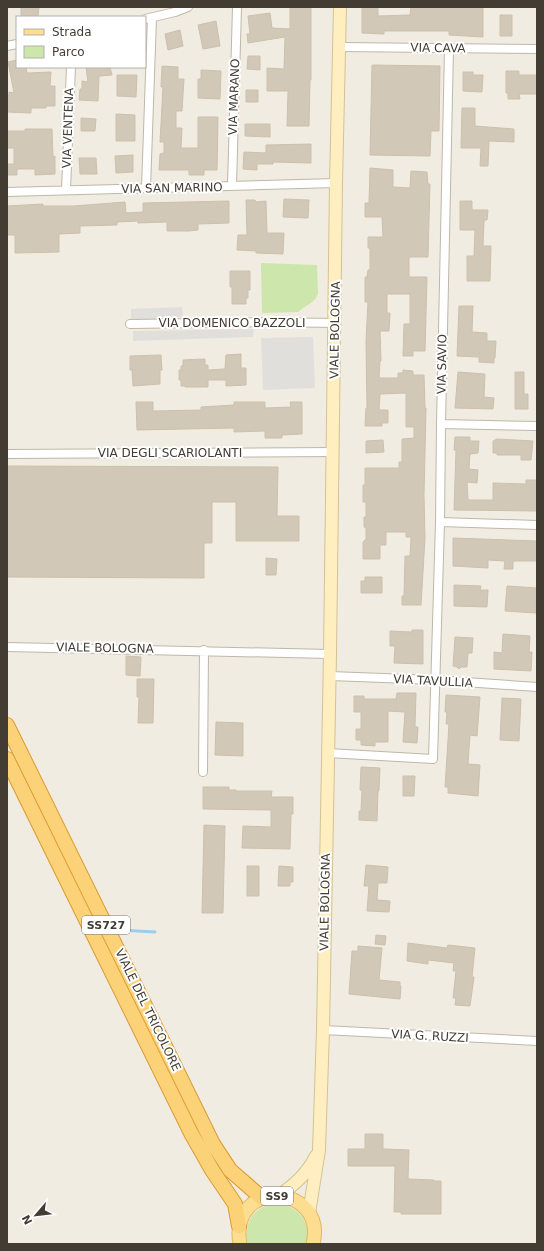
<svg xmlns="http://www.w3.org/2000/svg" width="544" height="1251" font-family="'DejaVu Sans',sans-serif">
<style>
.green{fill:#cce6ab}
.parking{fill:#e1dfdb}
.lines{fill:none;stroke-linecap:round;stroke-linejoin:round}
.stream{stroke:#9eceef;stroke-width:3}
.building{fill:#d2c8b8;stroke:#cdc0ab}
.minor-casing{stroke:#bfb7a8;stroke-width:10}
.secondary-casing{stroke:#d4c294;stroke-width:14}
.primary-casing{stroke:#e1b960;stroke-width:15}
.trunk-casing{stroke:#db9b33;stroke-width:16}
.minor{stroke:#fff;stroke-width:8}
.secondary{stroke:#feeec0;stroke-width:12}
.primary{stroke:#fddd8f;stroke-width:13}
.trunk{stroke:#fcd278;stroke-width:14}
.labels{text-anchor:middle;stroke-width:4;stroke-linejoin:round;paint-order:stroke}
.shield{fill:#fff;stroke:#7b7670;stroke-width:1}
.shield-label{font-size:11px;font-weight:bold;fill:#423c33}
.street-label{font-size:12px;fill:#423c33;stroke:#fff}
</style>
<rect width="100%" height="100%" fill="#f1ece2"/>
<path class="green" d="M261 263 317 265 318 294C314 304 305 305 298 312L262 313Z
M277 1203C299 1207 312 1222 306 1244H248C242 1221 255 1206 277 1203Z"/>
<path class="parking" d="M182 307 183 317 131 320V309Z
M254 329 253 337 133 341V331Z
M313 337 315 388 263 390 261 338Z"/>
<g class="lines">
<path class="stream" d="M119 930 155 932"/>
</g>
<path class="building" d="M21 7H39L38 17H21Z
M290 7H311V80H310L309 126H287L288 91H267V68L284 69 285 37 248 43 247 34H250L248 16 270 13 272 28 290 29Z
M362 7H378V16L410 15 411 7H483V37L449 35V31H384V34L362 33Z
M500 15H512V36H500Z
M216 21 220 46 203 49 198 25Z
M180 30 183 46 168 50 165 34Z
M248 56H260V70L247 69Z
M17 60V67H26L27 73 51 72 50 86H55V106H46V108H31V113L7 112V95H9V92L14 93 8 62Z
M372 65 440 66 439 131H431L430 156 370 155Z
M162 66 178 67V79H184L182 111H176V128H182L181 148H198V117H218L217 170H204V175H189V170H159L160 154 164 153V142H160L163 87H161Z
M86 67H110L112 75 99 76 98 101 79 100 80 89H82V81L88 82Z
M201 70 221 71 220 99 198 98V79H201Z
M506 71H519V75H537V94H519L520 99H508V93H506Z
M463 72H473V75H483L482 92 463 91Z
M117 75H137L136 97 117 96Z
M246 90H258V102H246Z
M462 108H475V126L514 129V142L489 141 488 166H480L481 148H461Z
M116 114 135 115V141H116Z
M81 118 96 119 95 131H81Z
M245 124H270V137L245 136Z
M25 129H52L53 157 55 156V174L35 175V169H17V175H7V164H14V148H7V131H25Z
M311 144V163L273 162V164H257V170L243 169 244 152 266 153V145Z
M133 155V172L116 173 115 156Z
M79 158H96L97 174H80Z
M370 168 393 170V187L410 188 411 171 427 172 428 184H430L428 257H409V277H427L425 351H413V356H403L404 324H410V294H387V313H390L389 331H380L381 361H380L379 378H398V373H403V370L413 371V375H424L425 408H426L424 495 425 538 421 605H402V596H404L405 556H410L411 537H406V532H386V545H380V559H363V542L366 539V528L364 527V517H366V502H363V485H365V468H399V462H402V439L414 438V427H406V393L380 394 379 410H388V423H382V426H365L366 408H367L366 341 368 302H365V277H367L368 270H370V248H368V237H383L382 217H365V203H369Z
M284 199 309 200 308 218 283 217Z
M246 200H255L256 202 266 201 267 233H284L283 254 256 253V251L237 250 238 235H247Z
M229 201V223L198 224V230L189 231H167V222L138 223V221L117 222V225L80 226V233L59 234V252L15 253V235H7V206L43 204V206H74L125 202 126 213 143 212V203Z
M460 201H472V210H488L487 220H484L483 246H491L490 281H467V256H474L475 230H460Z
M230 271H250V290H248V298H246V304H232V287H230Z
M459 306H473L472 332 487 333V341H496L495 358H494V363L479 362V357L457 356Z
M241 354V368H246V385L226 386V380H208V387H185V386H181V380H179V370H181V366H183V360L205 359V365H208V370L225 369 226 355Z
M161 355 162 370H160V384L133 386 132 370H130V356Z
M458 372 485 374 484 397 494 398 493 409 455 408Z
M515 372H524V394H528V409H515Z
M136 402H153V411L201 410V407L234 405V402H265V408L291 407 290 402H302V434L282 435V438H265V431L234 432V428L137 430Z
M455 437H470V441H479L478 453 470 454 469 469 478 470 477 483 467 482 468 500H493V483L526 484V480H537V511L454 510 456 450H454Z
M497 439 533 441 531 460H521V455H497V453H493V441Z
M383 440 384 452 366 453V441Z
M7 466 278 467 277 516H299V541H236V502H212V543H204V578L7 577Z
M453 538 537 541V561H513V569H504L505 561 488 560V568L453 566Z
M266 558 277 559 276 575H266Z
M365 577H382V593H361V581H365Z
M454 585 481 586 480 590H488L487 607 454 606Z
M507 586 537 588 536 613 505 611Z
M412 630H423V664L394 663 395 646H390V631L412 632Z
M503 634 530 636 529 652H532L531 671 494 669V652L502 653Z
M455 637 473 638 472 653H468L467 667H461L459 669 457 667 453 666Z
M126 656 141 657 140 676 126 675Z
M137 679H154L153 723H138L139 697H137Z
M397 693H416L415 727H418L417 743 403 742 405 712 388 711V742H375V746L361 745V740H356V729H361V712H354V696H364V699H396Z
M446 695 480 697 477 736 470 735 468 764 480 765 478 796 448 793V787H445L449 724H446L447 712H445Z
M502 698 521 699 519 741 500 740Z
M216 722 243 723V756L215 755Z
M361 767 380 768 379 791H378L377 821 359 820V811H361L362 790H360Z
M403 776H415L414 796H403Z
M203 787H229V790H236V791H272L271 797H293V814H291L290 849 242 848 243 826 271 827V810L203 809Z
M204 825 225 826 223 913H202Z
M366 865 388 867 387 883H378L377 900 390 901 389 912 367 911 369 886H364Z
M247 866H259V896H247Z
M279 866 293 867V882H290V886H278Z
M376 935 386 936 385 945 375 944Z
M408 943 447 948 448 945 475 948 472 977H474L470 1006 455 1005 456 998H453L456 971H453L454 963 428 960V964L407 961Z
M358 946 382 948 379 980 400 982V986H401L400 999 349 994 352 951H358Z
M365 1134H383V1149L409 1150 408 1179 434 1180V1181H441V1214H401V1212H394L395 1166H348V1149H365Z"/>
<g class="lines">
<defs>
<path id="minor" d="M145 19 175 12 188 7
M7 46 17 44
M340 47 537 49
M232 186 237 7
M146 188 152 18
M66 190 71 67
M7 192 336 183
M130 324 265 322 335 323
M441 424 537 426
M7 454 334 452
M440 522 537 525
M7 647 330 654
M330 676 436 680 537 687
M328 753 433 759 440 522 441 424 449 48
M203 772 204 650
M323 1030 537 1041"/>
<path id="secondary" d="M280 1195C295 1184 307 1174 316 1156
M309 1213 319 1150 323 1030 330 654 336 183 340 7"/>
<path id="primary" d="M240 1244C228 1177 328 1184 313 1244"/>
<path id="trunk" d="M7 725 213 1144 230 1170 262 1198
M7 759 191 1133 212 1170 235 1204 239 1226"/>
</defs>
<use href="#minor" class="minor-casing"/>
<use href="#secondary" class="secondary-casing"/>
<use href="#primary" class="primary-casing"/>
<use href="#trunk" class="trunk-casing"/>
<use href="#minor" class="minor"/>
<use href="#secondary" class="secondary"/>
<use href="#primary" class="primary"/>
<use href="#trunk" class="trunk"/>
</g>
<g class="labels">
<g class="shield">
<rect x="82" y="916" width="48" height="18" rx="3"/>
<rect x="261" y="1187" width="32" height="18" rx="3"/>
</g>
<g class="shield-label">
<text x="106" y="929">SS727</text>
<text x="277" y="1200">SS9</text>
</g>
<g class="street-label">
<text transform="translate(438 48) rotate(1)" y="4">VIA CAVA</text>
<text transform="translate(234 97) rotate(-88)" y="4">VIA MARANO</text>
<text transform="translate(68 128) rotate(-88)" y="4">VIA VENTENA</text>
<text transform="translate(172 188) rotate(-1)" y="4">VIA SAN MARINO</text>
<text x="232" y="327">VIA DOMENICO BAZZOLI</text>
<text transform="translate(335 330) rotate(-89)" y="4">VIALE BOLOGNA</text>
<text transform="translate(442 364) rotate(-89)" y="4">VIA SAVIO</text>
<text x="170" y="457">VIA DEGLI SCARIOLANTI</text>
<text transform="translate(105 648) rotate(1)" y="4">VIALE BOLOGNA</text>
<text transform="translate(433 681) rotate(3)" y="4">VIA TAVULLIA</text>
<text transform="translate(325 902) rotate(-89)" y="4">VIALE BOLOGNA</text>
<text transform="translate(148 1010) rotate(64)" y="4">VIALE DEL TRICOLORE</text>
<text transform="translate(430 1036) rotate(3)" y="4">VIA G. RUZZI</text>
</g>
</g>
<rect width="544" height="1251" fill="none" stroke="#423c33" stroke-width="16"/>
<rect x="16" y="16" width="130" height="52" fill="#ffffff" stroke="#b3b1ad"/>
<rect x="24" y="29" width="20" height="6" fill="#fddd8f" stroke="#b3b1ad"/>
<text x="52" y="36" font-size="12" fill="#423c33">Strada</text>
<rect x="24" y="46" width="20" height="12" fill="#cce6ab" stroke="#b3b1ad"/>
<text x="52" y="56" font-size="12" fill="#423c33">Parco</text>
<g transform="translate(36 1215) rotate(242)" stroke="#ffffff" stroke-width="3" paint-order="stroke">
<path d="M0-3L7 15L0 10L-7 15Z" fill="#423c33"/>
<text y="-6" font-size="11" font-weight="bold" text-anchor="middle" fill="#423c33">N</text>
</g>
</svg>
